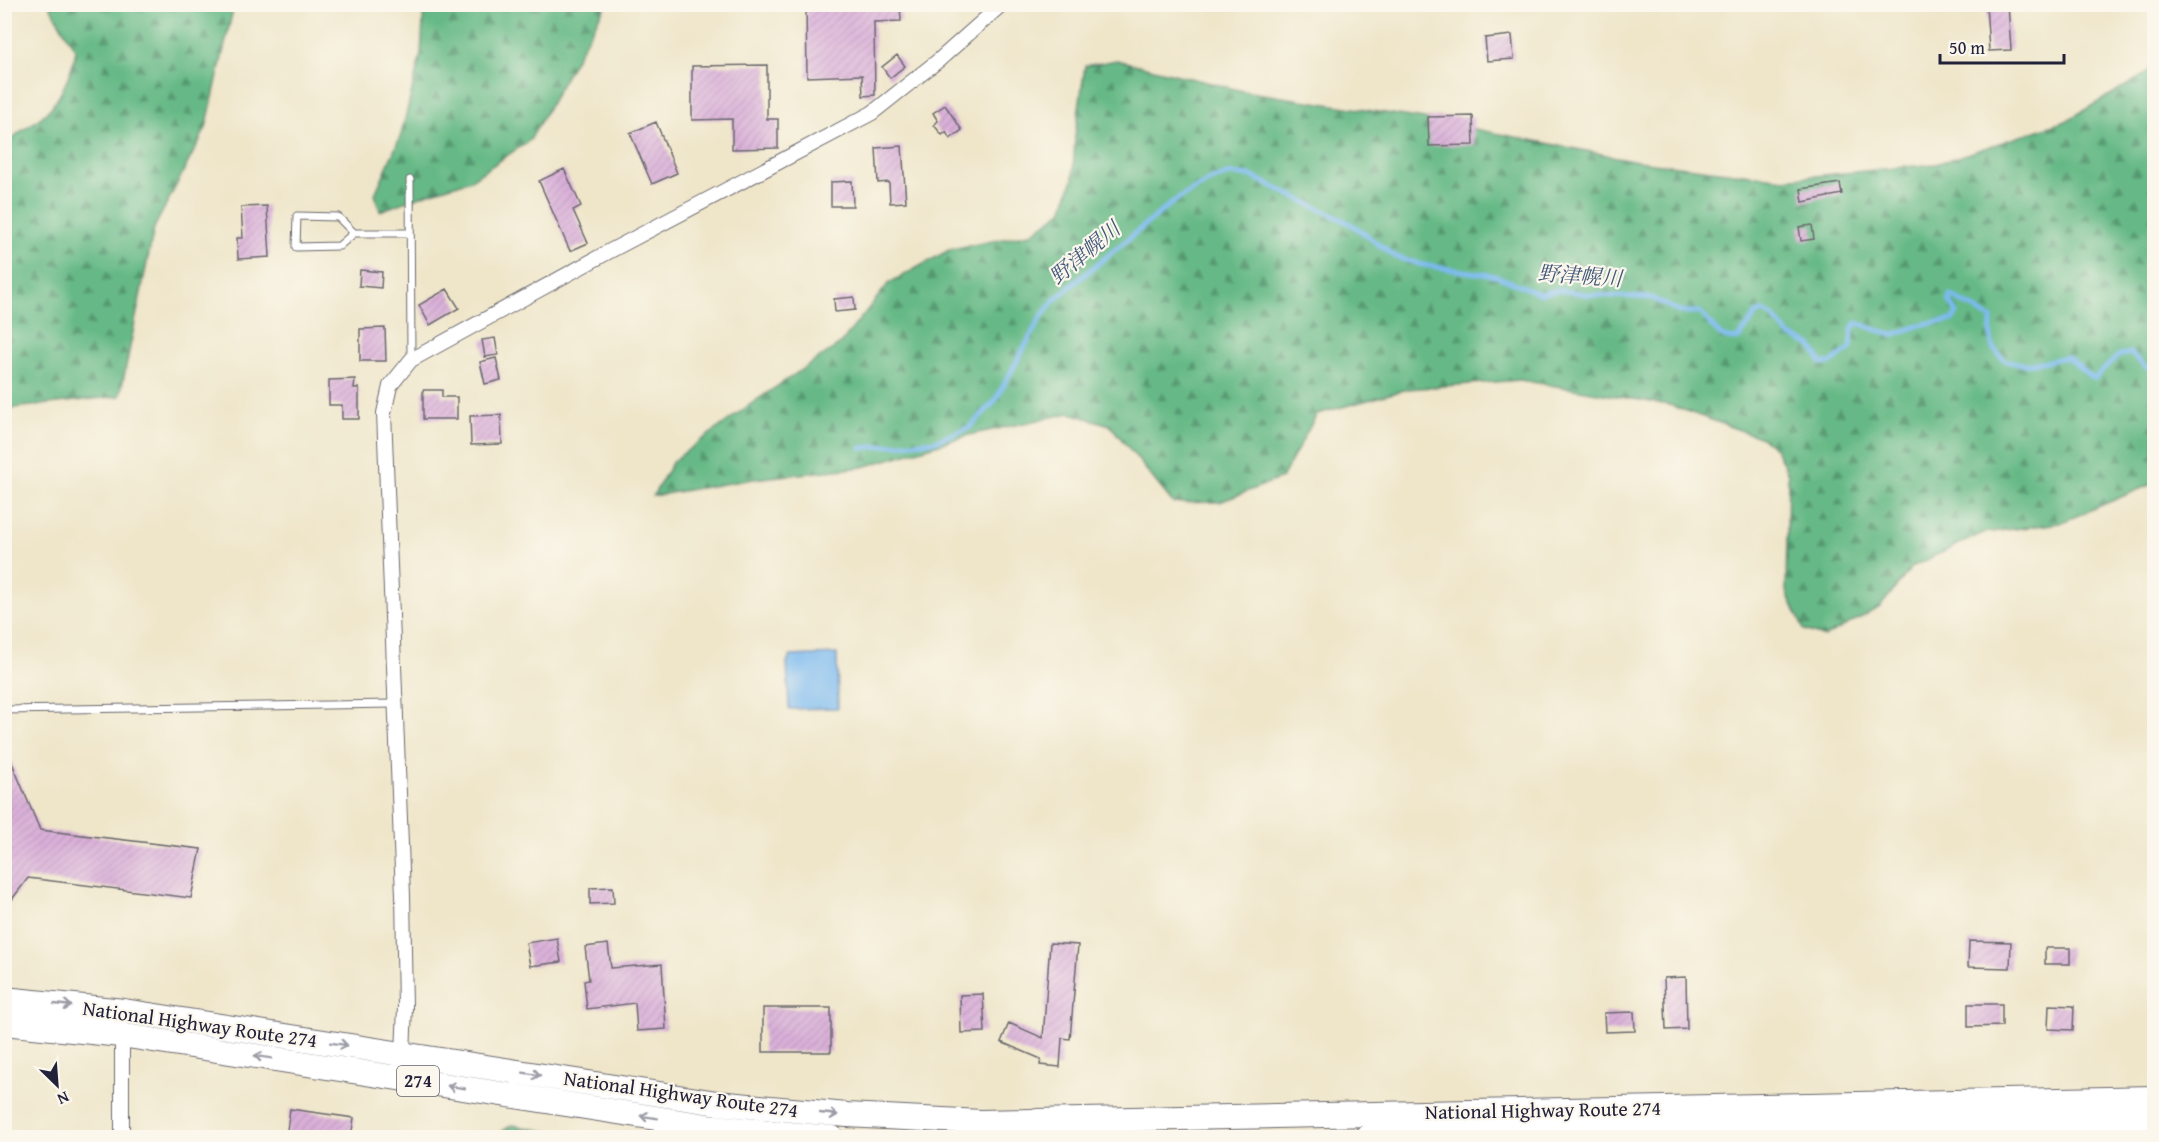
<svg xmlns="http://www.w3.org/2000/svg" width="2159" height="1142" font-family="'Gentium Book Plus','Noto Serif JP',serif">
<style>
.forest{fill:url(#forest-firs);stroke:#446e60;stroke-width:1.5}
.water{fill:#7bbaef;stroke:#4e6e95;stroke-width:1.5}
.lines{fill:none;stroke-linecap:round;stroke-linejoin:round}
.stream{stroke:#7bbaef;stroke-width:5}
.building{fill:url(#building-hatch)}
.lane-casing{stroke:#6a676d;stroke-width:9}
.street-casing{stroke:#6a676d;stroke-width:16}
.highway-casing{stroke:#6a676d;stroke-width:26}
.lane{stroke:#fff;stroke-width:7}
.street{stroke:#fff;stroke-width:14}
.highway{stroke:#fff;stroke-width:24}
.oneway{stroke:#9c9ca7}
.labels{text-anchor:middle;stroke-width:4.5;stroke-linejoin:round;paint-order:stroke}
.shield{fill:#fbf7ec;stroke:#636270;stroke-width:1.5}
.shield-label{font-size:18px;font-weight:bold;fill:#22223b}
.street-label{font-size:20px;fill:#22223b;stroke:#fbf7ec}
.water-label{font-size:21px;font-style:italic;fill:#41577a;stroke:#fbf7ec}
</style>
<defs>
<pattern id="forest-firs" width="22" height="20" patternUnits="userSpaceOnUse" patternTransform="scale(1.5)"><rect width="22" height="20" fill="#66b986"/><path d="M5 1l3.5 6h-7zM16 11l3.5 6h-7z" fill="#54966f"/></pattern>
<pattern id="building-hatch" width="6" height="6" patternUnits="userSpaceOnUse" patternTransform="scale(1.5)"><rect width="6" height="6" fill="#dab0d9"/><path d="M-1 1l2-2M0 6l6-6M5 7l2-2" fill="none" stroke="#bb97bb"/></pattern>
</defs>
<rect width="100%" height="100%" fill="#fbf7ec"/>
<filter id="ink" filterUnits="userSpaceOnUse"><feTurbulence type="fractalNoise" baseFrequency=".0167" numOctaves="2"/><feDisplacementMap in="SourceGraphic" scale="12" xChannelSelector="R" yChannelSelector="G"/><feConvolveMatrix kernelMatrix="1 2 1 2 8 2 1 2 1" color-interpolation-filters="sRGB"/></filter>
<filter id="wash" filterUnits="userSpaceOnUse"><feTurbulence type="fractalNoise" baseFrequency=".008" numOctaves="4" result="noise"/><feDisplacementMap in="SourceGraphic" scale="24" xChannelSelector="R" yChannelSelector="G"/><feGaussianBlur stdDeviation="1.35" result="paint"/><feColorMatrix in="noise" values="0 0 0 0 0 0 0 0 0 0 0 0 0 0 0 0 0 1.4 0 .05"/><feComposite in="paint" operator="in"/></filter>
<g filter="url(#wash)">
<rect width="100%" height="100%" fill="#efe6ca"/>
<path class="forest" d="M49 5H234L206 128 154 228 120 396 5 409V148C17 129 34 126 48 111 63 95 71 73 76 51Z
M424 5H606L530 140 471 180 429 193 380 211 375 194 401 135 421 54Z
M1117 60 1243 91 1424 119 1637 161 1784 179 1936 164 2066 121 2141 77 2154 66V483L2060 523 1983 533 1913 566 1880 607 1825 637 1804 630 1786 591 1788 474 1776 449 1762 438 1669 405 1520 380 1408 389 1317 414 1282 478 1220 502 1173 503 1110 425 1070 413 969 435 863 467 753 479 653 496 673 461 755 401 840 344 889 283 951 249 1030 234 1062 211 1073 179 1075 136 1085 66Z
M512 1125 575 1137H493Z"/>
<path class="water" d="M837 654 838 708 789 709 787 662 791 656Z"/>
<g class="lines">
<path class="stream" d="M861 448 935 441 970 427 995 401 1041 317 1054 300 1173 202 1210 180 1229 174 1251 176 1351 224 1396 257 1423 265 1496 276 1541 294 1558 290 1592 295 1652 298 1680 312H1700C1713 325 1719 343 1739 338L1756 314 1763 311 1771 315 1790 336 1811 345 1821 363H1831L1851 348 1852 328 1857 323 1892 335 1924 324 1953 320 1957 313 1949 300 1950 295 1991 318C1991 326 1989 339 1993 346 2006 375 2044 361 2067 357L2094 379 2118 356 2130 353 2147 368 2154 367"/>
</g>
<g id="blocks">
<path class="building" d="M873 4V6L900 5 901 21 874 22 875 95 863 96 862 75 807 77 806 6Z
M1986 4H2008L2011 50 1989 51Z
M1512 35 1514 59 1487 61 1485 38Z
M897 55 905 66 890 78 882 67Z
M767 65V119H778V148L732 149V119L692 120V66Z
M945 105 962 130 950 139 946 132 942 135 934 125 938 121 933 113Z
M1473 116 1474 145 1429 146 1428 117Z
M656 122 677 173 652 184 630 133Z
M902 146 906 202 890 203 889 182 878 183 876 148Z
M564 169 581 206 573 210 588 243 570 251 539 181Z
M852 181 853 206H831V182Z
M1840 183 1842 194 1803 202 1801 189Z
M267 206 270 257 238 259 237 238H243L241 207Z
M1812 225 1814 239 1801 241 1799 227Z
M360 270 382 272 381 288 359 286Z
M447 289 459 308 430 325 419 305Z
M854 297 855 310 835 312 834 299Z
M385 328 386 361H360V329Z
M495 338 498 355 485 357 482 340Z
M496 358 501 380 485 384 480 362Z
M355 379 354 388H359V419H342V405H329V380Z
M423 390H442V397H457V419H423Z
M501 415 502 444 471 445 470 416Z
M4 744 40 830 201 849 191 898 28 878 4 910Z
M613 887 614 903 590 904V888Z
M557 938 561 962 530 966 526 943Z
M1969 941 2011 942 2010 968 1968 967Z
M1050 943 1078 945 1070 1039 1062 1038 1060 1067 1040 1065 1041 1059 1001 1042 1009 1023 1043 1038Z
M608 944 611 968 662 964 666 1029 637 1031 635 1003 587 1009 584 981 589 980 585 947Z
M2045 948H2070V964H2045Z
M1686 977 1687 1029 1666 1030 1664 978Z
M983 994 985 1032 961 1033 960 995Z
M1968 1004H2002V1026L1968 1027Z
M2049 1005 2074 1006 2073 1030 2048 1029Z
M763 1008H831V1052H763Z
M1634 1012 1635 1031 1605 1032 1604 1013Z
M290 1109 354 1118 351 1137H286Z"/>
</g>
</g>
<g filter="url(#ink)">
<use href="#blocks" fill-opacity="0" stroke="#6a676d" stroke-width="1.5"/>
<g class="lines">
<defs>
<path id="lane" d="M410 180 411 360
M354 233 338 217 297 216 296 247 339 246 354 233H410
M4 710 394 704"/>
<path id="street" d="M396 1078 403 1054 405 1007 403 895 384 413 390 386 411 360 610 251 872 113 939 60 1002 4
M122 1138V1029"/>
<path id="highway" d="M4 999 124 1011 717 1103 847 1115 981 1122 2154 1098
M4 1023 121 1035 714 1127 832 1138
M1365 1138 2154 1121"/>
</defs>
<use href="#lane" class="lane-casing"/>
<use href="#street" class="street-casing"/>
<use href="#highway" class="highway-casing"/>
<use href="#lane" class="lane"/>
<use href="#street" class="street"/>
<use href="#highway" class="highway"/>
</g>
<defs><path id="oneway-shaft" d="M-6 0H5M1.5-3L5.5 0L1.5 3" fill="none" stroke-width="1.6" stroke-linecap="round" stroke-linejoin="round" transform="scale(1.5)"/></defs>
<g class="oneway">
<use href="#oneway-shaft" transform="translate(63 1005) rotate(6)"/>
<use href="#oneway-shaft" transform="translate(339 1044) rotate(9)"/>
<use href="#oneway-shaft" transform="translate(263 1057) rotate(-171)"/>
<use href="#oneway-shaft" transform="translate(532 1074) rotate(9)"/>
<use href="#oneway-shaft" transform="translate(456 1087) rotate(-171)"/>
<use href="#oneway-shaft" transform="translate(829 1114) rotate(6)"/>
<use href="#oneway-shaft" transform="translate(649 1117) rotate(-171)"/>
</g>
</g>
<g class="labels">
<rect class="shield" x="397" y="1066" width="42" height="30" rx="4.5"/>
<g class="shield-label">
<text x="418" y="1087">274</text>
</g>
<g class="street-label">
<text transform="translate(200 1024) rotate(8)" y="7">National Highway Route 274</text>
<text transform="translate(681 1094) rotate(8)" y="7">National Highway Route 274</text>
<text transform="translate(1543 1110) rotate(-1)" y="7">National Highway Route 274</text>
</g>
<g class="water-label">
<text transform="translate(1085 253) rotate(-40)" y="7">野津幌川</text>
<text transform="translate(1580 276) rotate(4)" y="7">野津幌川</text>
</g>
</g>
<rect width="2159" height="1142" fill="none" stroke="#fbf7ec" stroke-width="24"/>
<g transform="translate(57 1085) rotate(155)" stroke="#fbf7ec" stroke-width="4.5" paint-order="stroke">
<path d="M0-4.5L10 22L0 15L-10 22Z" fill="#22223b"/>
<text y="-9" font-size="16" font-weight="bold" text-anchor="middle" fill="#22223b">N</text>
</g>
<path d="M1940 54v9h124v-9" fill="none" stroke="#22223b" stroke-width="3"/>
<text x="1949" y="54" font-size="18" fill="#22223b" stroke="#fbf7ec" stroke-width="4.5" paint-order="stroke">50 m</text>
</svg>
